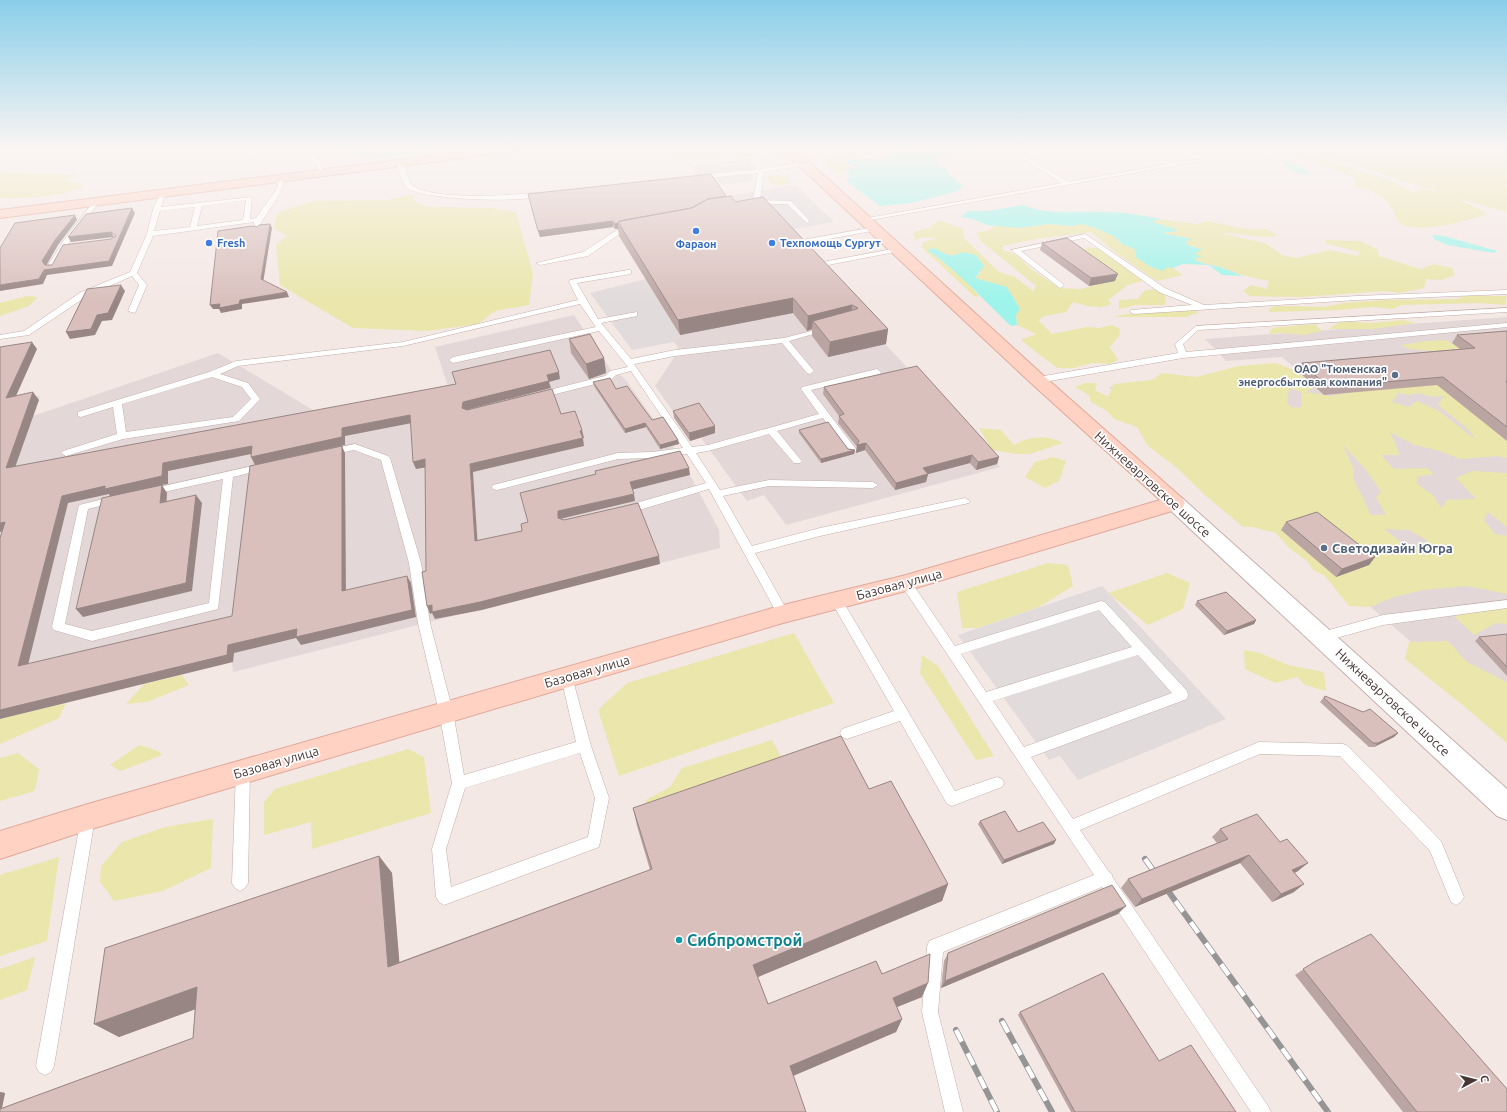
<svg xmlns="http://www.w3.org/2000/svg" width="1507" height="1112" font-family="Ubuntu,sans-serif">
<style>
.industrial{fill:#e3d8d7}
.green{fill:#eae6ac;fill-rule:evenodd}
.parking{fill:#e1dbdb}
.water{fill:#9ef4ea}
.lines{fill:none;stroke-linecap:round;stroke-linejoin:round}
.lane-casing{stroke:#c3aeaa;stroke-width:1}
.street-casing{stroke:#c3aeaa;stroke-width:2}
.secondary-casing{stroke:#dfa899;stroke-width:2}
.lane{fill:#fff;fill-rule:evenodd}
.street{fill:#fff;fill-rule:evenodd}
.secondary{fill:#ffd2c4;fill-rule:evenodd}
.rail-casing{stroke:#959595;stroke-width:6}
.rail{stroke:#fff;stroke-width:4.5;stroke-dasharray:13;stroke-linecap:butt}
.wall{fill:#bba5a3}
.shaded-wall{fill:#988684}
.building{fill:#d9c0bd;stroke:#988684}
.shop-dot{fill:#3f7fe0;stroke:#fff;stroke-width:1.5}
.service-dot{fill:#5c6f8a;stroke:#fff;stroke-width:1.5}
.culture-dot{fill:#0f9aa8;stroke:#fff;stroke-width:1.5}
.labels{text-anchor:middle;stroke-width:3.5;stroke-linejoin:round;paint-order:stroke}
.far-shop-label{font-size:11px;font-weight:bold;fill:#366cbe;stroke:#fff;text-anchor:start}
.far-service-label{font-size:11px;font-weight:bold;fill:#4e5e75;stroke:#fff;text-anchor:end}
.street-label{font-size:13px;fill:#473634;stroke:#fff}
.service-label{font-size:13px;font-weight:bold;fill:#4e5e75;stroke:#fff;text-anchor:start}
.near-culture-label{font-size:16px;font-weight:bold;fill:#0d838f;stroke:#fff;text-anchor:start}
</style>
<rect width="100%" height="100%" fill="#f4e8e5"/>
<path class="industrial" d="M846 302 1000 467 786 525 764 495 747 501 701 438 677 417 655 386 673 359 678 347 674 342 680 335Z
M574 315 613 373 622 376 628 383 681 458 719 530 720 548 233 672 232 662 0 719V403L40 396 33 416 218 353 323 416 450 392 435 347Z
M1507 317V725L1336 577 1368 565 1281 530 1109 387 1297 370 1282 357 1226 361 1205 339Z"/>
<path class="green" d="M666 147H713L738 149 753 147 765 151 749 156 728 153 709 156 679 157Z
M851 147 870 148 851 154V158L843 160 844 164 851 167C841 177 830 171 824 160 839 157 840 150 851 147Z
M1291 147H1507V212L1455 198 1484 211 1485 215C1467 220 1412 237 1398 221 1396 218 1395 213 1393 210 1385 196 1371 189 1355 187L1356 178 1296 155ZM1301 149 1442 193 1420 189 1414 193 1392 181 1310 154Z
M0 172 78 175 65 180 84 185C70 197 19 199 0 198Z
M775 175 786 176 791 184 775 186 768 180V176Z
M414 194V201L427 207 493 208 516 212 533 274 529 305 495 311 478 324 428 331 353 328 280 285 276 245 287 236 274 228 277 213 313 201 388 200Z
M1160 219 1196 224 1208 221 1245 229H1267L1278 236C1259 239 1238 232 1219 233L1260 242 1267 244 1282 255 1296 258 1329 250 1358 256 1360 252 1327 244 1325 240 1360 241 1377 249 1379 256 1420 269 1434 264 1452 268 1455 275 1441 280 1426 279 1424 288 1399 293 1385 291 1301 297 1250 296 1243 291 1251 285 1267 289 1269 281C1252 278 1239 274 1223 268 1213 264 1202 265 1194 258L1201 257 1194 254 1202 249 1190 246 1185 242 1191 239 1166 234V227L1152 222Z
M939 220 963 229 964 238 999 272 1015 277 1033 291 1036 286 982 242 976 233 989 230 997 225 1018 228 1049 224 1072 226 1082 223 1096 228 1115 237 1123 245 1133 248 1136 252 1173 268 1183 275 1157 281 1116 253 1091 232 1042 238 1003 246 1001 249 1017 255 1031 269 1059 288 1081 289 1118 278 1105 266 1083 251 1088 247 1103 249 1144 275 1142 281 1128 285 1108 300 1111 304C1098 310 1086 306 1073 302L1066 312 1045 316 1038 320 1052 334 1087 327 1099 328 1112 325 1120 329 1119 336 1110 347 1118 360 1110 364 1092 363 1074 368H1057L1021 340 1036 334 1017 325 1016 314 1020 309 1007 287 975 278 981 272 962 252C951 258 946 255 935 248L928 250 964 278 980 297 974 296 921 247 924 242 937 238 925 237 915 240 913 232 930 228Z
M1154 289 1166 296 1165 305H1137L1119 309V300L1138 299 1144 291Z
M27 296 38 297 29 306 0 316V303Z
M1465 296H1507L1505 305 1479 303 1401 305 1393 309 1372 307 1339 310 1269 312V308L1280 306 1324 307 1344 303 1385 300 1457 299Z
M1195 310 1198 313 1186 317H1114L1125 314Z
M1403 320 1416 323 1373 329H1328L1342 321 1371 323Z
M1315 324 1322 331 1305 335 1282 333 1269 334 1272 328Z
M1446 340 1466 351 1452 362 1432 351 1409 349 1401 345 1426 341Z
M1275 363C1292 368 1302 373 1313 388L1306 392 1331 396 1363 390 1449 381 1507 438V458L1498 456 1460 459 1440 451 1415 445 1390 432 1400 455H1381L1394 469 1427 468 1434 474 1417 477V484L1433 495 1441 508 1447 500 1476 499 1456 478 1472 471 1507 473V527L1488 512 1484 520 1495 534 1507 536V594L1467 586 1423 590 1394 597 1370 607 1349 606 1325 576 1313 570 1308 562 1288 547 1276 533 1252 527H1243L1206 496 1177 468 1148 446 1137 427 1114 419 1107 411 1091 402 1089 395 1075 387 1085 383H1097L1095 390 1108 397 1114 384 1152 380 1162 373 1196 377 1239 366ZM1289 388 1301 392V407L1292 408 1287 403ZM1398 393 1410 395 1418 393 1433 397 1444 396 1438 405 1469 430 1476 440 1439 411 1417 401 1409 407 1392 402ZM1343 445 1367 471 1381 492 1376 497 1386 515H1371L1353 478 1354 470ZM1384 529 1409 530 1427 540 1424 549 1406 546Z
M979 428 1001 430 1014 445C1030 436 1046 434 1063 443L1030 454H1016L992 450Z
M1053 457 1066 461 1059 481 1045 488 1025 477 1035 462Z
M1048 563 1068 565 1073 586 1039 607 978 628H962L957 592Z
M1167 573 1190 583 1183 609 1148 625 1108 593Z
M1507 601V624L1496 623 1474 635 1455 617 1466 606Z
M794 633 834 703 619 776 598 710 627 683Z
M1448 641 1467 662 1507 682V743L1465 707 1405 659 1409 642Z
M1244 650 1260 653 1288 665 1324 672 1326 691 1305 685 1297 677 1275 683 1245 669Z
M922 655 938 666 994 756 976 760 920 673Z
M182 675 189 685 147 702 126 704 144 684Z
M66 703 59 718 0 744V719Z
M772 740 789 772 647 822 646 800 670 787 682 768Z
M139 745 159 751 162 755 121 771 110 765Z
M408 749 424 757 431 813 312 849 311 822 264 835V802L275 789Z
M18 753 39 769 35 791 0 801V758Z
M213 819 211 868 163 891 114 901 100 882 101 866 122 842 165 827Z
M59 857 47 941 0 956V875Z
M35 957 27 990 0 1000V969Z"/>
<path class="parking" d="M748 159 756 168 752 181 721 185 714 176 699 178 692 166Z
M796 185 834 222 782 231 691 202Z
M646 279 680 335 674 342 632 350 590 293Z
M1102 586 1226 719 1078 780 1060 756 1049 760 958 635Z"/>
<path class="water" d="M356 147H368L367 150C384 161 407 143 424 153L379 158 346 152Z
M931 147H980L969 153 958 152 935 157 938 166 947 169 950 176 963 186 958 191 911 203 880 206 846 181 850 175 844 173 855 166 843 162 846 160 888 159C898 148 917 150 931 147Z
M1281 160 1300 166 1312 175C1300 175 1286 171 1281 160Z
M1023 205C1049 216 1079 211 1106 212 1124 212 1142 215 1160 219L1152 222 1176 229 1175 232H1165L1166 234 1192 239 1185 242 1190 246 1202 249 1195 254 1202 257 1194 258 1199 262 1223 268 1243 276 1222 275 1209 265 1183 264 1173 268 1167 267 1163 271 1151 267 1136 257V252L1133 248 1123 245 1115 237 1096 228 1082 224 1072 226 1049 224 1018 228 987 225 973 219 961 217 968 211H988Z
M1432 235 1444 236 1497 251 1494 253 1447 245 1434 239Z
M935 248C946 255 951 258 962 252L976 255 984 266 975 278 1007 287 1020 309 1016 315 1017 325 1011 326C983 300 959 271 927 250Z"/>
<g class="lines">
<defs>
<path id="lane" d="M296 147H302L321 161 324 174H320L316 163Z
M1022 154 1068 182 1198 159 1201 161 865 221 862 219 1062 183 1020 157 1019 156Z
M398 162 403 163 411 184C430 202 516 195 543 192L546 194C532 204 425 200 409 189 402 185 397 169 398 162Z
M804 162 806 163V165L764 172 760 200 791 201 809 220V222L807 223 787 204H743V202L753 200 758 173 698 179 695 177 698 175 761 169Z
M281 176 284 178C284 194 266 212 259 227H255L254 222 153 236 137 273 147 285 135 313 128 311 139 285 132 276 87 296 29 335 0 339V335L24 331 81 292 130 272 147 234 153 210 160 193 165 194 161 207 252 197 250 219 256 218 278 187V178ZM246 200 243 220 197 226 202 206ZM195 207 190 227 154 231 160 211Z
M94 201 99 202 70 241 54 269H48L47 267 64 240Z
M634 227 637 229 636 230 621 233 588 256 540 265 536 263 583 252 617 230Z
M875 227 878 229 877 230 802 244 799 242 802 240Z
M1085 234 1165 288 1204 305 1357 296 1507 290V294L1357 300 1134 314 1130 312 1131 310 1192 305 1159 292 1084 238 1021 251 1063 284 1064 286 1060 288 1011 250Z
M898 248 900 249V251L823 266 819 264 823 262Z
M628 270H631V274L577 283 598 319 637 312V316L601 323 631 359 675 350 784 338 827 327 831 329 789 341 814 371 810 374 807 373 782 343 675 356 634 364 692 447 708 445 819 414 801 389 802 387 877 369 881 372 880 374 811 390 855 448 857 450 855 452H849L823 418 777 431 800 459 802 461 800 463H794L769 434 708 451 696 453 720 490 769 480 873 482 878 485 873 488 769 486 723 496 752 546 820 528 965 498 970 501 969 503 820 536 755 553 789 614 787 617H779L709 489 626 514 621 510 622 507 706 483 687 454 652 458 618 459 497 490 493 489 492 487 493 485 618 453 652 452 683 448 631 371 616 375 611 380 540 398 537 397V393L605 376 610 371 628 367 599 331 453 363 449 360 453 357 596 327 580 304 403 346 238 366 220 374 248 383 260 399 239 421 123 439 66 456 61 453 63 451 117 434 113 407 81 417 78 416V412L209 372 236 361 403 342 578 300 569 282 570 280ZM212 377 242 387 251 399 233 417 126 432 122 404Z
M1507 308V312L1198 330 1183 344 1186 352 1507 323V327L1183 358 1038 383 1034 380 1038 377 1178 353 1175 344 1196 326Z
M355 444 388 456 390 458 421 563 430 623 453 712 464 775 576 742 561 677 563 673 567 672 571 673 591 746 609 798 599 847 444 905 439 902 436 897 432 849 452 783 439 712 418 623 409 563 381 460 354 450 330 455 325 452 327 450ZM580 753 595 798 588 837 451 887 446 849 465 788Z
M262 464 267 467 265 469 233 477 218 609 92 641 54 630 52 627 79 505 116 496 121 499 120 501 88 509 65 624 92 631 209 603 223 479 150 495 145 492 146 490Z
M906 579 910 580 955 646 1101 601 1105 602 1187 691 1188 695 1187 699 1031 757 1073 819 1259 742 1343 744 1348 746 1441 841 1464 897 1461 902 1456 905 1451 902 1430 851 1340 756 1260 754 1080 830 1109 872 1111 873 1113 878 1268 1106 1271 1112H1251L1102 887 943 952 938 1012 963 1112H945L922 1012 927 947 929 941 1094 875 902 586 900 583 902 580ZM1099 610 1132 647 986 692 961 654ZM1138 655 1172 693 1024 747 993 701Z
M837 597 841 598 955 791 997 777 1002 779 1004 783 1002 787 952 806 947 804 900 721 847 739 842 737 840 733 842 729 894 711 831 601 833 598Z
M1507 600V608L1383 625 1322 642 1318 640 1316 637 1318 634 1322 632 1383 615Z
M243 765 248 767 250 771 248 883 245 888 240 891 235 888 232 883 236 771 238 767Z
M88 811 93 813 95 818 54 1066 51 1072 45 1075 39 1072 36 1066 81 818 83 813Z"/>
<path id="street" d="M1175 496 1182 498 1507 789V820L1497 816 1168 508 1165 503 1168 498Z"/>
<path id="secondary" d="M501 147H532L526 150 0 218V210Z
M774 147H787L804 157 1044 376 1182 498 1185 503 1182 508 906 591 783 623 88 830 0 859V831L88 804 783 605 906 575 1160 500 1032 384 796 163Z"/>
</defs>
<use href="#lane" class="lane-casing"/>
<use href="#street" class="street-casing"/>
<use href="#secondary" class="secondary-casing"/>
<use href="#lane" class="lane"/>
<use href="#street" class="street"/>
<use href="#secondary" class="secondary"/>
<defs>
<path id="rail" d="M1145 859 1328 1112
M1002 1021 1052 1112
M956 1030 997 1112"/>
</defs>
<use href="#rail" class="rail-casing"/>
<use href="#rail" class="rail"/>
</g>
<path class="wall" d="M528 194 726 196 735 202 888 329 886 344 828 357 812 336V329L807 331 793 313 680 335 619 236 618 229H615L613 227 540 237Z
M1042 243 1115 281 1089 286 1040 250Z
M1507 331V441L1437 385 1324 395 1297 370 1302 363 1460 349 1452 343 1457 335Z
M569 339 604 358 606 373 589 379 571 353Z
M593 382 616 389 652 420 678 440 679 444 660 449 646 427 625 433 594 386Z
M824 387 999 457 997 464 976 470 970 463 928 474 926 482 895 490 865 450 856 453 857 447 838 423 839 416 823 394Z
M673 411 715 433 690 441 674 418Z
M799 430 848 449 855 450 854 454 821 463 799 433Z
M1286 522 1375 557 1369 565 1336 577 1281 530Z
M1197 601 1256 620 1254 624 1224 635 1195 605Z
M1507 634V676L1475 641 1479 637Z
M1325 696 1398 733 1394 737 1374 747H1369L1320 702Z
M869 789 948 884 942 901 758 977 768 1004 882 974 922 997 897 1007 902 1019 896 1032 793 1076 0 1112V1092L5 1093 2 1108 193 1038 195 1009 119 1037 94 1024 379 856 392 873 399 962 650 870 637 826 633 808Z
M980 821 1018 832 1054 844 1002 864 978 824Z
M1220 829 1298 871 1295 873 1294 892 1272 902 1240 863 1135 907 1121 888 1128 879 1217 843 1212 837Z
M1118 914 941 988 944 961 948 953Z
M1316 961 1507 1112H1403L1295 975Z
M1020 1012 1159 1061 1236 1112H1071L1018 1015Z"/>
<path class="shaded-wall" d="M132 208 135 213 112 266 47 275 43 284 0 291V285L44 270 42 261 55 240 75 215 77 220 58 245 46 266 109 261Z
M613 221V227L540 237 538 231Z
M618 223V229H615L614 224Z
M270 224 272 228 263 283 261 279Z
M111 232 114 237 71 242 68 237Z
M1118 274 1115 281 1089 286 1091 278Z
M121 285 125 291 112 320 102 321 95 335 70 339 66 332 97 315Z
M287 292 289 297 242 304V309L221 313 219 309H213L210 305Z
M793 298V313L680 335 678 320Z
M852 305 851 320 813 321 812 329 807 331 808 316Z
M888 329 886 344 828 357 830 342Z
M32 342 37 349 12 405 6 398Z
M604 358 606 373 589 379 586 364Z
M559 372 560 379 549 382 551 388 466 410 462 408 463 402 547 375Z
M33 392 39 400 12 476 6 468Z
M410 415 412 423 345 436V445L255 465 251 457 342 428Z
M645 423 646 427 625 433V429Z
M715 426V433L690 441 689 433Z
M582 430 584 438H583L584 446 473 472 478 549 475 541 470 464Z
M678 440 679 444 660 449V445Z
M866 443 865 450 856 453 857 445Z
M252 446 256 453 168 471V484L162 485 167 493 166 511 110 497 109 494 68 503 26 673 18 666 62 496 163 463Z
M342 446 345 453 346 599 342 591Z
M855 450 854 454 821 463V459Z
M972 455 970 463 921 476 923 468Z
M999 457 997 464 976 470 978 462Z
M425 459 428 467 416 469 413 462Z
M689 468 690 475 631 490 630 482Z
M928 474 926 482 895 490 896 483Z
M634 494 635 501 560 519 558 518V511Z
M196 495 202 503 192 591 83 617 76 609Z
M5 522 12 529 0 532V523Z
M659 556 660 564 482 610 435 619 432 613 430 614 427 606Z
M1375 557 1369 565 1336 577 1342 569Z
M407 576 411 583 416 617 301 645 296 638 234 653 233 662 0 719V710L228 645Z
M1256 620 1254 624 1224 635 1227 631Z
M1398 733 1394 737 1374 747 1378 743Z
M1056 840 1054 844 1002 864 1004 860Z
M1249 855 1240 863 1135 907 1142 899Z
M379 856 392 873 401 981 388 967Z
M1308 863 1298 871 1282 878 1292 870Z
M948 884 942 901 753 979V965Z
M1304 884 1294 892 1272 902 1281 894Z
M1126 906 1118 914 941 988 945 981Z
M928 983 922 997 887 1011 893 998Z
M197 987 218 1001 119 1037 94 1024Z
M902 1019 896 1032 788 1078 790 1066Z
M0 1092 5 1093 1 1112H0Z"/>
<path class="building" d="M711 174 726 196 708 199 691 208 620 221 618 222V223L614 224 613 221 538 231 528 194Z
M731 196 735 202 763 197 888 329 830 342 813 321 857 309 858 308 852 305 808 316 793 298 678 320 618 222 620 221 692 208 708 199Z
M132 208 109 261 44 270 39 279 0 285V248L15 223 75 215 55 240 42 261 45 265H52L63 245 111 239 116 236 111 232 68 237 86 214Z
M270 224 261 279 287 292 240 300 239 304 219 308 220 304 210 305 218 231 252 226 257 227 259 225Z
M1067 238 1118 274 1091 278 1042 243Z
M121 285 108 313 97 315 91 329 66 332 87 289Z
M1507 331V380L1506 382H1507V427L1443 377 1328 387 1302 363 1475 348 1457 335Z
M590 334 604 358 586 364 569 339Z
M32 342 6 398 33 392 6 468 456 384 452 372 550 350 559 372 547 375 549 381 463 402 462 408 467 410 552 389 561 414 575 411 582 430 580 431 583 438 470 464 475 541 522 531 521 524 528 522 520 493 596 474 595 471 680 451 689 468 630 482 634 494 558 511V518L564 520 638 503 659 556 480 602 432 612V605L427 606 422 572 426 571 425 459 413 462 410 415 342 428V437L251 457 252 446 163 463 162 476 105 489V486L62 496 18 666 232 616 250 466 342 446V591L407 576 412 610 296 637 297 629 228 645 227 655 0 710V538L5 522 0 523V347Z
M917 366 999 457 978 462 972 455 923 468 928 474 896 483 866 443 857 445 859 441 839 416 844 414 824 387Z
M610 378 616 389 627 386 652 420 663 417 678 440 660 445 645 423 625 429 593 382Z
M699 403 715 426 689 433 673 411Z
M828 422 848 449 855 450 821 459 799 430Z
M162 485 160 503 196 495 186 583 76 609 102 498Z
M1317 512 1375 557 1342 569 1286 522Z
M1226 592 1256 620 1227 631 1197 601Z
M1507 634V667L1479 637Z
M1325 696 1363 712 1370 709 1398 733 1378 743H1373L1324 698Z
M841 736 869 789 891 781 948 884 753 965 768 1004 876 961 882 974 930 954 928 983 893 998 902 1019 790 1066 806 1112H0V1109L193 1038 197 987 94 1024 105 948 379 856 388 967 652 869 633 808Z
M1005 811 1018 832 1043 822 1056 840 1004 860 980 821Z
M1257 814 1280 842 1287 839 1308 863 1292 870 1304 884 1281 894 1249 855 1142 899 1128 879 1228 839 1220 829Z
M1112 885 1126 906 945 981 948 953Z
M1371 934 1507 1089V1112H1417L1303 969 1316 961Z
M1103 973 1159 1061 1191 1045 1236 1112H1075L1020 1012Z"/>
<linearGradient id="sky" x2="0" y2="1"><stop stop-color="#8acee9"/><stop offset="0.49" stop-color="#faf5f3"/><stop offset="1" stop-color="#faf5f3" stop-opacity="0"/></linearGradient>
<rect width="1507" height="302" fill="url(#sky)"/>
<g class="shop-dot">
<circle cx="696" cy="231" r="4"/>
<circle cx="209" cy="243" r="4"/>
<circle cx="772" cy="243" r="4"/>
</g>
<g class="service-dot">
<circle cx="1395" cy="375" r="4"/>
<circle cx="1324" cy="548" r="4"/>
</g>
<circle class="culture-dot" cx="679" cy="940" r="4"/>
<g class="labels">
<g class="far-shop-label">
<text x="217" y="247">Fresh</text>
<text x="780" y="247">Техпомощь Сургут</text>
<text x="696" y="248" text-anchor="middle">Фараон</text>
</g>
<g class="far-service-label">
<text x="1387" y="373">ОАО "Тюменская<tspan x="1387" dy="13">энергосбытовая компания"</tspan></text>
</g>
<g class="street-label">
<text transform="translate(1153 484) rotate(42)" y="5">Нижневартовское шоссе</text>
<text transform="translate(899 584) rotate(-15)" y="5">Базовая улица</text>
<text transform="translate(587 671) rotate(-16)" y="5">Базовая улица</text>
<text transform="translate(1393 702) rotate(43)" y="5">Нижневартовское шоссе</text>
<text transform="translate(276 762) rotate(-16)" y="5">Базовая улица</text>
</g>
<g class="service-label">
<text x="1332" y="553">Светодизайн Югра</text>
</g>
<g class="near-culture-label">
<text x="687" y="946">Сибпромстрой</text>
</g>
</g>
<g transform="translate(1475 1080) rotate(83)" stroke="#ffffff" stroke-width="3" paint-order="stroke">
<path d="M0-3L7 15L0 10L-7 15Z" fill="#473634"/>
<text y="-6" font-size="11" font-weight="bold" text-anchor="middle" fill="#473634">С</text>
</g>
</svg>
